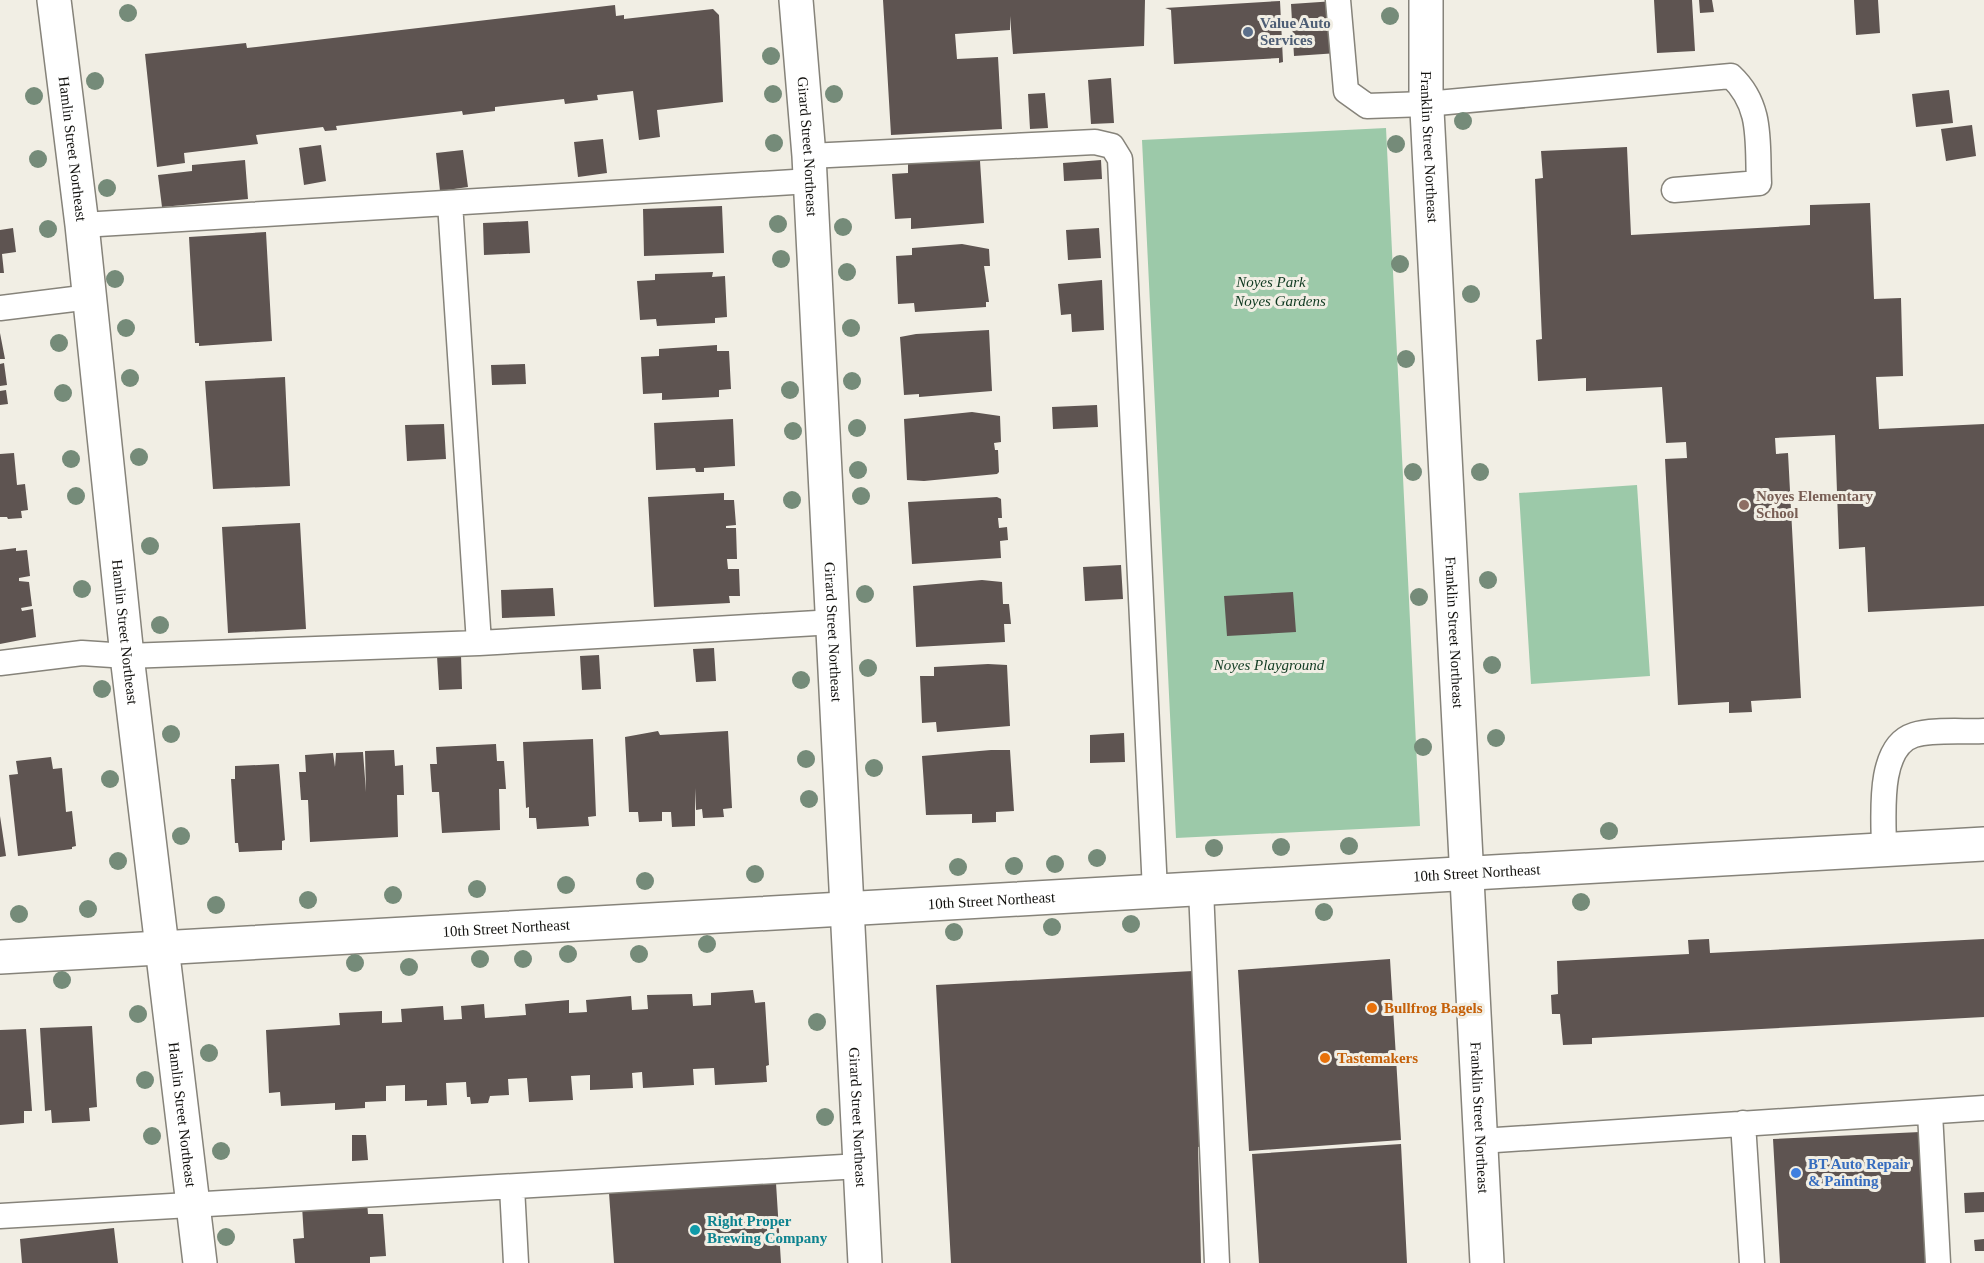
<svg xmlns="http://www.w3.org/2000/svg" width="1984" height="1263" font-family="Georgia,serif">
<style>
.green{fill:#9cc9a9}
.building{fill:#5e5451}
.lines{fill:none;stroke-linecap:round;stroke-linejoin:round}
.service-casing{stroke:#86837a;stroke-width:27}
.minor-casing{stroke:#86837a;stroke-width:36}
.tertiary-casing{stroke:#86837a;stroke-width:36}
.service{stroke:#fff;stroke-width:24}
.minor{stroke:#fff;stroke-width:33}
.tertiary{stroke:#fff;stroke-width:33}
.tree{fill:#758b79}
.service-dot{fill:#5c6f8a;stroke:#f1eee4;stroke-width:2}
.education-dot{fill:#8d6e63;stroke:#f1eee4;stroke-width:2}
.food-dot{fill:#e8710a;stroke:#f1eee4;stroke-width:2}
.shop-dot{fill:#3f7fe0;stroke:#f1eee4;stroke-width:2}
.culture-dot{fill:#0f9aa8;stroke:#f1eee4;stroke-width:2}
.labels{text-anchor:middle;stroke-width:6;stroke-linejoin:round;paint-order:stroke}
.service-label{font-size:15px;font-weight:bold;fill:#4e5e75;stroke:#f1eee4;text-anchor:start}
.street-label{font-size:15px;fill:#12110e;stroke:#f1eee4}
.park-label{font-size:15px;font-style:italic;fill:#103a21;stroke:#f1eee4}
.education-label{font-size:15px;font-weight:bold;fill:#785e54;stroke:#f1eee4;text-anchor:start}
.food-label{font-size:15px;font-weight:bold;fill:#c56008;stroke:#f1eee4;text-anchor:start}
.shop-label{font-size:15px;font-weight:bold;fill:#366cbe;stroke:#f1eee4;text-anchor:start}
.culture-label{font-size:15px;font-weight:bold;fill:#0d838f;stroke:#f1eee4;text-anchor:start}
</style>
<rect width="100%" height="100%" fill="#f1eee4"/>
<path class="green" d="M1386 128 1420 826 1176 838 1142 140Z
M1637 485 1650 676 1531 684 1519 493Z"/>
<path class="building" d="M883 0H1145L1144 46 1013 54 1010 16V30L955 34 957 59 998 57 1002 129 891 135Z
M1654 0H1692L1695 51 1657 53Z
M1699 0H1712L1714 12 1700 13Z
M1854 0H1878L1880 33 1856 35Z
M1280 1 1283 62 1279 63V58L1174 64 1171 10 1165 8Z
M1335 1 1338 53 1294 56 1291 4Z
M615 5 616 16 624 15V19L713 9 719 15 723 102 657 110 660 137 639 140 633 91 597 95 598 100 565 104 564 99 495 107V111L463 115 462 111 336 126 337 130 325 131 323 127 256 135 258 144 184 153 185 163 157 167 145 54 246 43 247 48Z
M1111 78 1114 123 1091 124 1088 80Z
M1949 90 1953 123 1916 127 1912 94Z
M1045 93 1048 128 1030 129 1028 94Z
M1972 125 1976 156 1946 161 1941 129Z
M603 139 607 173 578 177 574 142Z
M321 145 326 181 304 185 299 148Z
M1627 147 1631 235 1810 225V205L1870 203 1874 299 1901 298 1903 376 1876 377 1879 429 1984 424V606L1868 612 1865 547 1839 549 1835 435 1775 438 1776 454 1788 453 1801 698 1751 701 1752 712 1729 713V702L1678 705 1665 459 1687 458 1686 442 1666 443 1662 387 1586 391V378L1538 381 1536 340 1542 339 1535 179 1543 178 1541 151Z
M463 150 468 187 440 191 436 153Z
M245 160 248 199 162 207 158 175 192 171V165Z
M959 160 980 161 984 223 911 229V218L895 219 892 174 908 173V164Z
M1101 160 1102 179 1064 181 1063 163Z
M722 206 724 253 644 256 643 209Z
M528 221 530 253 484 255 483 223Z
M13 228 16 252 2 254 4 273H0V230Z
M1099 228 1101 258 1068 260 1066 230Z
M266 232 272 341 199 346V343H195L189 237Z
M962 244 989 249 990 266H984L989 302H986V307L915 312 914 303 898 304 896 256 912 255V248Z
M713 272 712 277 725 276 727 317 715 318V323L657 326 656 319 640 320 637 281 655 280V274Z
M1102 280 1104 330 1072 332 1071 314 1061 315 1058 284Z
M989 330 992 391 919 397V394L904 395 900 337 916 334Z
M0 333 5 359H0Z
M717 345V351H729L731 389 719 390V397L662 400V393L643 394 641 357 659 356V349Z
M4 363 7 385 0 386V364Z
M525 364 526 384 492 385 491 365Z
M285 377 290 486 213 489 205 381Z
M6 390 8 404 0 405V391Z
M1097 405 1098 427 1053 429 1052 407Z
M972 412 1000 416 1001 442 994 443 995 450H998L999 472 997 474 924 481 907 480 904 419Z
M733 419 735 466 704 468V472H696L695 468 656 470 654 423Z
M444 424 446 459 407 461 405 425Z
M14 453 17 485 25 484 28 510 21 511 22 518 8 519 7 517H0V454Z
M724 493V500H734L736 525 726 526V528H736L737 559H727L728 569H739L740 596H729L730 603 654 607 648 497Z
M997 497 1001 499 1002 518H998L999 528 1007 527 1008 540 1000 541 1001 558 912 564 908 502Z
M300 523 306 629 228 633 222 527Z
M16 548V551L27 550 30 576 19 578V581L29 582 32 606 21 608 22 611 33 609 36 637 0 644V550Z
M1121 565 1123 599 1085 601 1083 567Z
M982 580 1002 582 1003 604H1009L1011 624H1004L1005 642 916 647 913 586Z
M553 588 555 616 502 618 501 590Z
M1293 592 1296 632 1227 636 1224 596Z
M714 648 716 681 696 682 693 649Z
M461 655 462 689 439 690 437 656Z
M599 655 601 689 582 690 580 656Z
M988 664 1007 665 1010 726 937 732 936 722 922 723 920 676H934V667Z
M658 731 660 735 728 731 732 808 723 809 724 817 703 818 702 809 696 810 695 788V826L672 827 671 812H662V821L639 822 638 812H629L625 737Z
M1124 733 1125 762 1090 763V735Z
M593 739 596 816 588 817 589 826 537 829 536 818H529V807L526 808 523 742Z
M496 744 497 761H504L506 789H499L500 830 442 833 439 792H432L430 764H437L436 747Z
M394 750 395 766 403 765 404 795H397L398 837 310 842 308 800H301L299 772H306L305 755 333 753 335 767 336 753 363 752 366 792 365 751Z
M991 750H1010L1014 811 996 812V822L972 823V814L926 815 922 756Z
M51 757 53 769 62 768 66 812 72 811 76 846 72 847V849L18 856 9 775 18 774 16 761Z
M279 764 285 840 282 841V850L239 852 238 843H235L231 779H235V766Z
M0 816 6 856 0 857Z
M1709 939 1710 953 1984 939V1017L1592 1038V1044L1563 1045 1560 1014H1552L1551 995 1558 994 1557 961 1689 954 1688 940Z
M1390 959 1401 1140 1249 1151 1238 970Z
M1193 971 1203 1146 1198 1147 1201 1263H951L936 985Z
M753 990 755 1003 765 1002 769 1065 766 1066 767 1082 715 1085 714 1068 693 1069 694 1085 643 1088 642 1072 632 1073 633 1088 590 1090V1075L571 1076 573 1100 529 1102 527 1078 508 1079 509 1095 490 1096 488 1103 471 1104 470 1097H467L466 1082 446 1083 447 1105 427 1106V1100L405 1101V1085L386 1086V1101L365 1102V1108L335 1110V1103L281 1106 280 1092 269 1093 266 1030 340 1025 339 1013 382 1011V1023L402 1022 401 1009 443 1006 444 1020 462 1019 461 1006 484 1004 485 1018 526 1015 525 1004 569 1000V1013L587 1012 586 1000 631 996 632 1010 648 1009 647 995 692 994 693 1006 711 1005V993Z
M92 1026 97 1107 89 1108 90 1121 52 1123 51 1110 45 1111 40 1028Z
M26 1029 32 1111H24V1123L0 1125V1030Z
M1920 1132 1926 1263H1780L1773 1139Z
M352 1135H366L368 1160 352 1161Z
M1401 1144 1407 1263H1259L1252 1154Z
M776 1183 781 1263H614L609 1193Z
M1984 1192V1212L1965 1213 1964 1193Z
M367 1202 368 1214H383L386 1256 370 1257V1263H295L293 1239 304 1238 302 1206Z
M114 1228 118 1263H22L20 1239Z
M1984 1239V1251H1975L1974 1240Z"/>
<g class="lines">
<defs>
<path id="service" d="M1338 0 1346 91 1367 106 1426 104 1731 76C1763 106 1757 142 1759 183L1674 190
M809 156 1095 142 1112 146 1120 159 1155 891
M450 203 479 643
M82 225 810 181
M0 308 90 297
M0 663 82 653 127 656 479 643 834 622
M1884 850C1884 819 1876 747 1914 735 1932 729 1965 732 1984 731
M1201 889 1217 1263
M1930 1113 1938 1263
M1743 1123 1752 1263
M1481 1141 1984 1108
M512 1187 516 1263
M0 1216 860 1166"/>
<g id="minor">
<path id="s1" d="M54 0 82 225 127 656 200 1263"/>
<path id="s2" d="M796 0 809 156 865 1263"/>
<path id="s3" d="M0 957 1984 844"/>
</g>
<g id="tertiary">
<path id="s4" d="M1426 0V91L1487 1263"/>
</g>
</defs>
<use href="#service" class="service-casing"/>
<use href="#minor" class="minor-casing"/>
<use href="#tertiary" class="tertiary-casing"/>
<use href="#service" class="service"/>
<use href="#minor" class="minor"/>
<use href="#tertiary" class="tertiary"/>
</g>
<g class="tree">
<circle cx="128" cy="13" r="9"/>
<circle cx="1390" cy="16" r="9"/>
<circle cx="771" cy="56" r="9"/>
<circle cx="95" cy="81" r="9"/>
<circle cx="773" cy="94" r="9"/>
<circle cx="834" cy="94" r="9"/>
<circle cx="34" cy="96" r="9"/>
<circle cx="1463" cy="121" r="9"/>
<circle cx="774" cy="143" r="9"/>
<circle cx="1396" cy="144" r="9"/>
<circle cx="38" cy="159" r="9"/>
<circle cx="107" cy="188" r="9"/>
<circle cx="778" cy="224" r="9"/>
<circle cx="843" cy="227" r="9"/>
<circle cx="48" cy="229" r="9"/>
<circle cx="781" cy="259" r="9"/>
<circle cx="1400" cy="264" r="9"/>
<circle cx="847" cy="272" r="9"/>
<circle cx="115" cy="279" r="9"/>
<circle cx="1471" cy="294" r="9"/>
<circle cx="126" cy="328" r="9"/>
<circle cx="851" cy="328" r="9"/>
<circle cx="59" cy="343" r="9"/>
<circle cx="1406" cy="359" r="9"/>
<circle cx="130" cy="378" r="9"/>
<circle cx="852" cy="381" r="9"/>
<circle cx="790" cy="390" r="9"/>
<circle cx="63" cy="393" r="9"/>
<circle cx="857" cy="428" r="9"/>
<circle cx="793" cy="431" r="9"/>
<circle cx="139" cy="457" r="9"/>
<circle cx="71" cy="459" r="9"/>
<circle cx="858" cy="470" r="9"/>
<circle cx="1413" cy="472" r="9"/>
<circle cx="1480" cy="472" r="9"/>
<circle cx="76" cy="496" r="9"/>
<circle cx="861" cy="496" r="9"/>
<circle cx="792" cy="500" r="9"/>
<circle cx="150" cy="546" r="9"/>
<circle cx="1488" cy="580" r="9"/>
<circle cx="82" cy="589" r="9"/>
<circle cx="865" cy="594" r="9"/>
<circle cx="1419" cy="597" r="9"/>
<circle cx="160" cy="625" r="9"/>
<circle cx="1492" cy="665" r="9"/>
<circle cx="868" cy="668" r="9"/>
<circle cx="801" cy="680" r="9"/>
<circle cx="102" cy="689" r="9"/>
<circle cx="171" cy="734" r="9"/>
<circle cx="1496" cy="738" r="9"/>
<circle cx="1423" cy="747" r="9"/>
<circle cx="806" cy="759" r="9"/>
<circle cx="874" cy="768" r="9"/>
<circle cx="110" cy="779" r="9"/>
<circle cx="809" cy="799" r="9"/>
<circle cx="1609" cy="831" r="9"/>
<circle cx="181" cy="836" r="9"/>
<circle cx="1349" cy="846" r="9"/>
<circle cx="1281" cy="847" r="9"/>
<circle cx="1214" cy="848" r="9"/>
<circle cx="1097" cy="858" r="9"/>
<circle cx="118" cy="861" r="9"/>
<circle cx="1055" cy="864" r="9"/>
<circle cx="1014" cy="866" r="9"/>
<circle cx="958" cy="867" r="9"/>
<circle cx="755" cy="874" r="9"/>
<circle cx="645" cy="881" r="9"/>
<circle cx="566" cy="885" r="9"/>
<circle cx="477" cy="889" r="9"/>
<circle cx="393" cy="895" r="9"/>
<circle cx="308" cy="900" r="9"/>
<circle cx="1581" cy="902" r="9"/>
<circle cx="216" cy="905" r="9"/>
<circle cx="88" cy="909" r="9"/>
<circle cx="1324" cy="912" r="9"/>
<circle cx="19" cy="914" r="9"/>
<circle cx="1131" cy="924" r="9"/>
<circle cx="1052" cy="927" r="9"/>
<circle cx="954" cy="932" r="9"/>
<circle cx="707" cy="944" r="9"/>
<circle cx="568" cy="954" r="9"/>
<circle cx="639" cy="954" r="9"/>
<circle cx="480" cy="959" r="9"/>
<circle cx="523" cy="959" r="9"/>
<circle cx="355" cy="963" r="9"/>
<circle cx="409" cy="967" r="9"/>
<circle cx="62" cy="980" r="9"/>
<circle cx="138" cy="1014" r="9"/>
<circle cx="817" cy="1022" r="9"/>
<circle cx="209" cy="1053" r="9"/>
<circle cx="145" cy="1080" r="9"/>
<circle cx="825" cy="1117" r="9"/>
<circle cx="152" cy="1136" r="9"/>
<circle cx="221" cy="1151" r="9"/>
<circle cx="226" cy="1237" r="9"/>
</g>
<circle class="service-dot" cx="1248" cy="32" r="6"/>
<circle class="education-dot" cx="1744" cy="505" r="6"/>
<g class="food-dot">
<circle cx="1372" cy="1008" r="6"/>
<circle cx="1325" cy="1058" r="6"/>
</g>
<circle class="shop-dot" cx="1796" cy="1173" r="6"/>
<circle class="culture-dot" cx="695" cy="1230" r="6"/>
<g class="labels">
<g class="service-label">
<text x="1260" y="28">Value Auto<tspan x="1260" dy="17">Services</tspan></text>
</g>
<g class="street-label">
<text dy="5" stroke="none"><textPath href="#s2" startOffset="147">Girard Street Northeast</textPath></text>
<text dy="5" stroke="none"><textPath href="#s4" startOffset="147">Franklin Street Northeast</textPath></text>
<text dy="5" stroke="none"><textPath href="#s1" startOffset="150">Hamlin Street Northeast</textPath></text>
<text dy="5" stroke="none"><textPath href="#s2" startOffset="633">Girard Street Northeast</textPath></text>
<text dy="5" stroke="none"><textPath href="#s1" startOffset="636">Hamlin Street Northeast</textPath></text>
<text dy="5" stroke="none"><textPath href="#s4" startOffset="633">Franklin Street Northeast</textPath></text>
<text dy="5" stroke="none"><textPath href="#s3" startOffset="1479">10th Street Northeast</textPath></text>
<text dy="5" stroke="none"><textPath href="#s3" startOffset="993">10th Street Northeast</textPath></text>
<text dy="5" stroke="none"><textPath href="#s3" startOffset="507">10th Street Northeast</textPath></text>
<text dy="5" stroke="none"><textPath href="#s1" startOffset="1122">Hamlin Street Northeast</textPath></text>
<text dy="5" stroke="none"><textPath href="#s2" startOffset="1119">Girard Street Northeast</textPath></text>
<text dy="5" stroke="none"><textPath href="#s4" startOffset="1119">Franklin Street Northeast</textPath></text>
</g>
<g class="park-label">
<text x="1271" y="287">Noyes Park</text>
<text x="1280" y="306">Noyes Gardens</text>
<text x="1269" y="670">Noyes Playground</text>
</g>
<g class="education-label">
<text x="1756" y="501">Noyes Elementary<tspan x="1756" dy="17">School</tspan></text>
</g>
<g class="food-label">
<text x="1384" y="1013">Bullfrog Bagels</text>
<text x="1337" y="1063">Tastemakers</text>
</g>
<g class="shop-label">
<text x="1808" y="1169">BT Auto Repair<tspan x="1808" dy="17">&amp; Painting</tspan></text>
</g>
<g class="culture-label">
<text x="707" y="1226">Right Proper<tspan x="707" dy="17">Brewing Company</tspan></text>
</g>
</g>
</svg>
